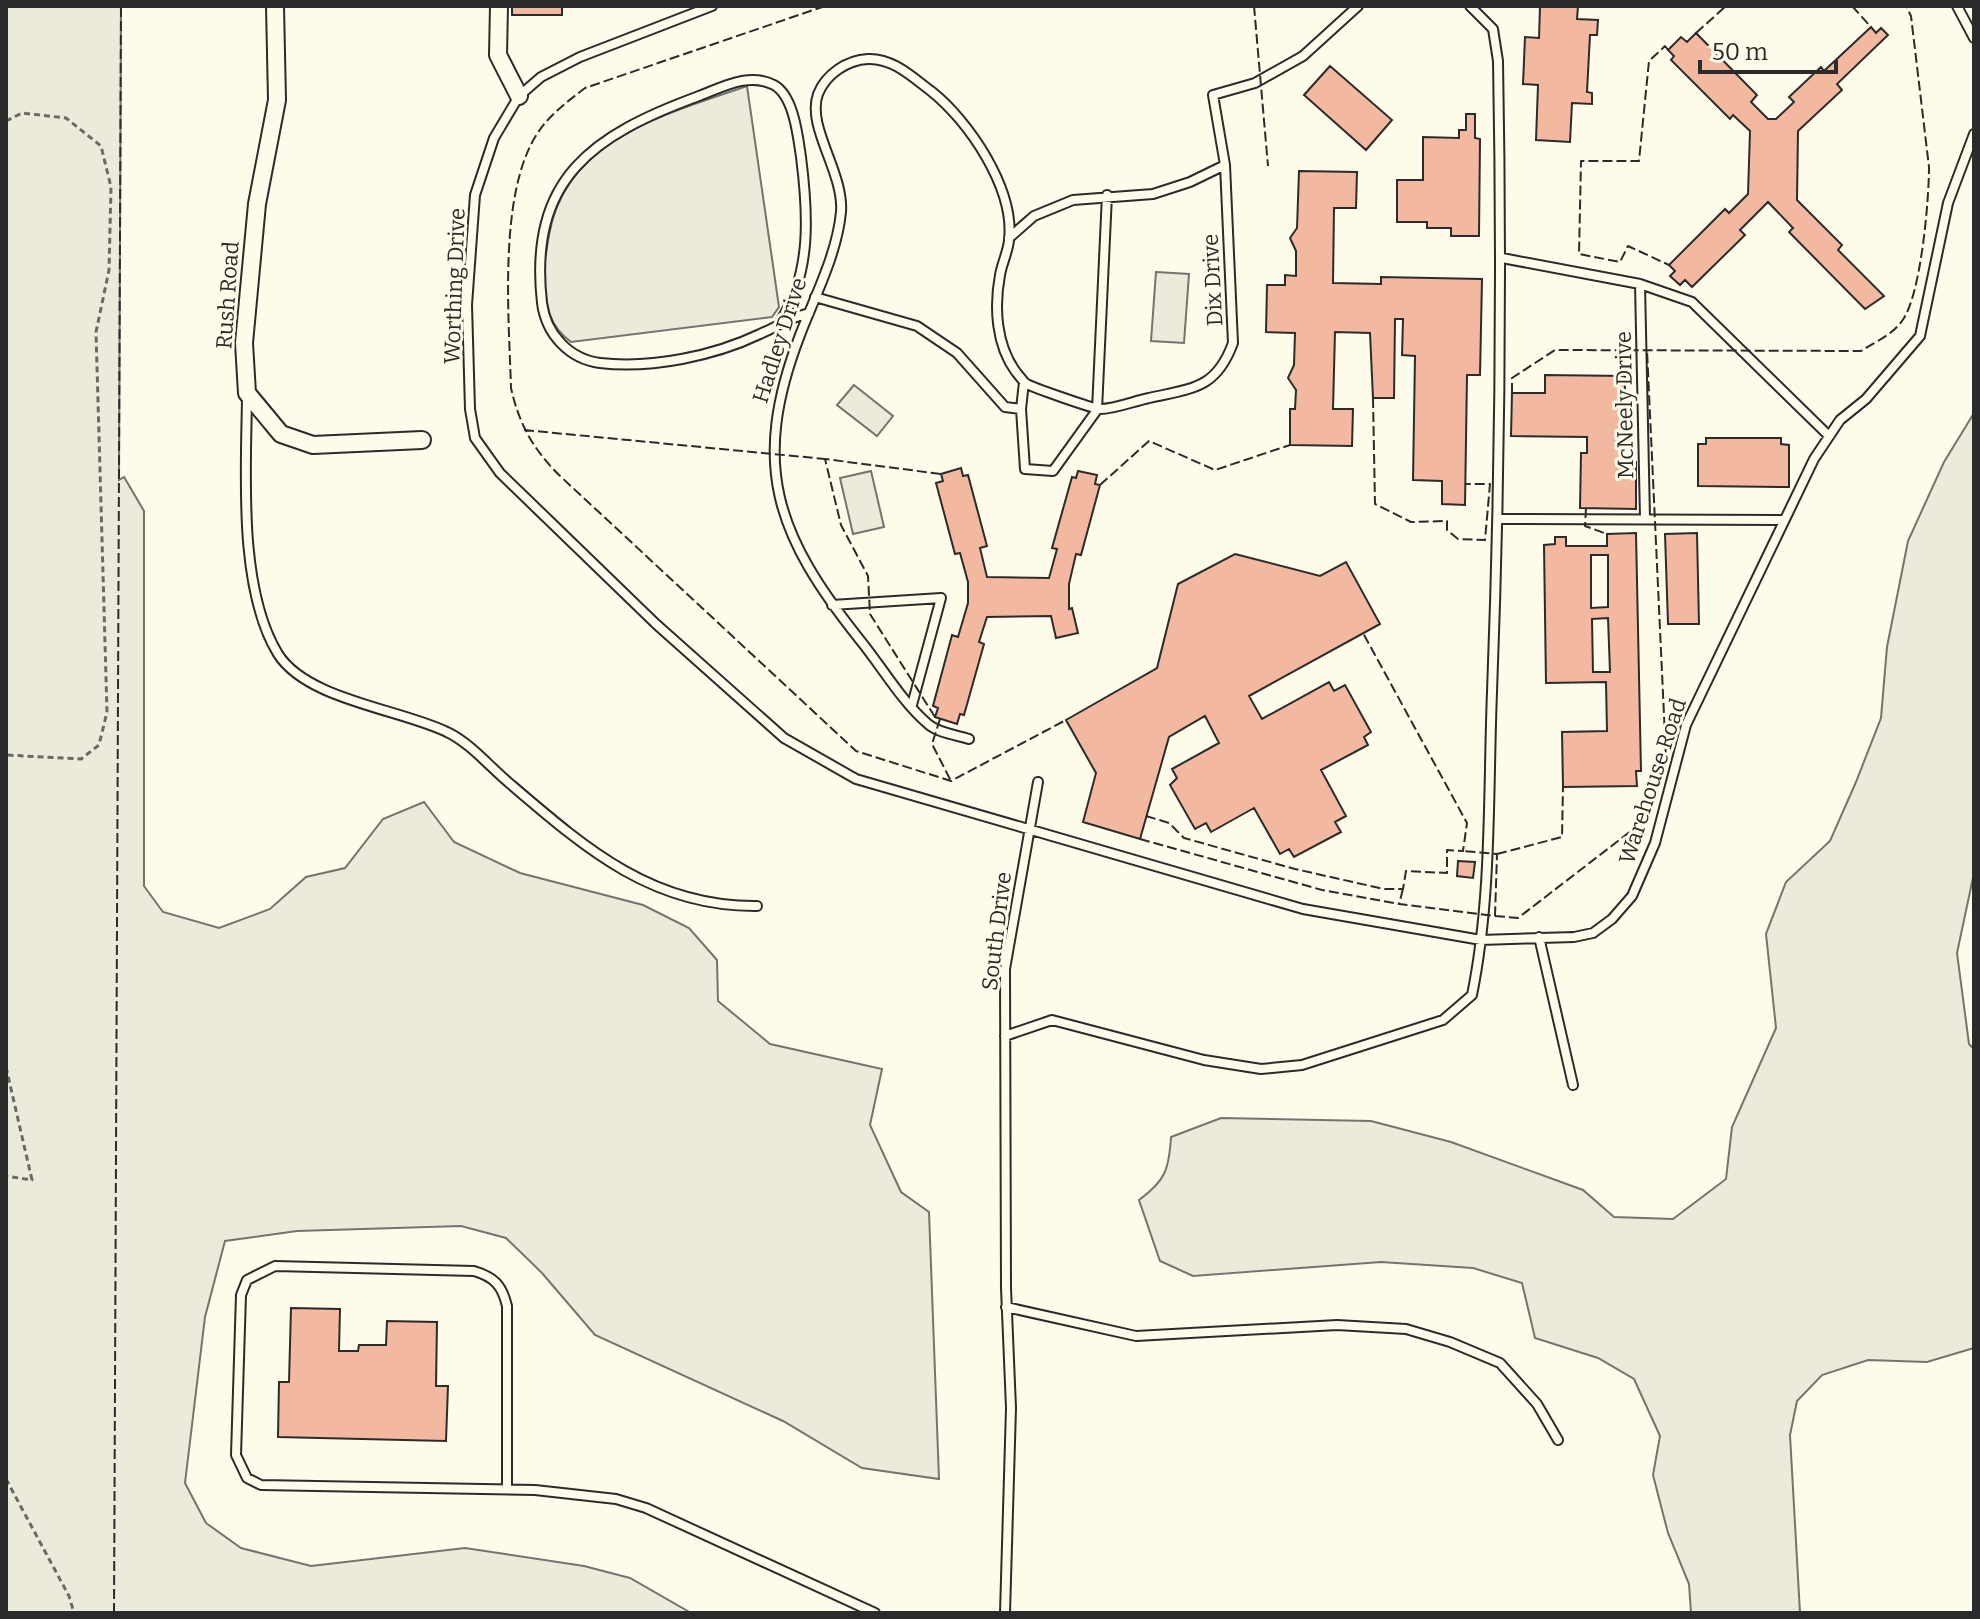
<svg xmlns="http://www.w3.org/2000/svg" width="1980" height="1619" font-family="Bitter,serif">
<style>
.green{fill:#ecebdb;stroke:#74746e;stroke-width:2}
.building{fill:#f2b8a0;stroke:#2b2b2b;stroke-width:2;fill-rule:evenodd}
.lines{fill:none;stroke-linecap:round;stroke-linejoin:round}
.lane-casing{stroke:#2b2b2b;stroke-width:12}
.street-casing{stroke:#2b2b2b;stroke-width:20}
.path{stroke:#6a6964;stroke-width:3;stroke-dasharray:6 4;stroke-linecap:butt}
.lane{stroke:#fdfbea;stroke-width:8}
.street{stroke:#fdfbea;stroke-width:16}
.fence{stroke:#2b2b2b;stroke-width:2;stroke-dasharray:10 4;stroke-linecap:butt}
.labels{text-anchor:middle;stroke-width:6;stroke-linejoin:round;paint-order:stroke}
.street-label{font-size:22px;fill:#2b2b2b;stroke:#fdfbea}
</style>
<rect width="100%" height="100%" fill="#fdfbea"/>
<path class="green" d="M6 6H121L119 480 124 477 144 511V886L163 912 219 928 270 909 306 877 345 868 383 819 424 802 454 842 520 873 643 905 689 928 717 960 718 1001 770 1044 882 1069 870 1125 901 1192 929 1212 939 1479 862 1468 783 1421 595 1335 542 1273 506 1238 461 1226 297 1231 225 1241 205 1317 185 1483 206 1523 241 1548 311 1566 465 1548 584 1566 630 1578 691 1613H6Z
M747 86 779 307 772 317 571 342C547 324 547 306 544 278 543 264 547 249 549 235 566 138 667 114 747 86Z
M1156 272 1189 274 1184 343 1151 341Z
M854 385 893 416 877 436 837 405Z
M1974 413V873L1957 953 1969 1044 1974 1049V1348L1927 1362 1868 1360 1822 1375 1797 1401 1790 1435 1800 1613H1691L1689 1584 1668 1533 1653 1475 1660 1436 1634 1379 1598 1358 1535 1338 1522 1283 1473 1268 1381 1262 1193 1276 1160 1261 1139 1200C1165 1181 1169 1170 1171 1137L1221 1118 1371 1121 1451 1142 1583 1190 1614 1217 1673 1219 1726 1179 1732 1127 1776 1028 1766 934 1786 882 1830 841 1856 782 1881 718 1887 647 1908 541 1944 462Z
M871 471 884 527 853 534 840 478Z"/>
<path class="building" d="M512 6H562V15H512Z
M1540 6H1578L1577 19 1598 20 1597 35H1590L1587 92 1592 93V104L1572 103 1570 142 1536 140 1538 85 1523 84 1525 37 1539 38Z
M1871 27 1876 33 1881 28 1888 35 1837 84 1842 90 1798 131 1797 200 1842 245 1838 250 1884 296 1865 309 1789 232 1793 228 1768 202 1740 230 1745 235 1692 287 1685 280 1680 285 1670 276 1675 271 1669 265 1725 209 1729 213 1748 194 1750 131 1733 115 1730 119 1671 60 1674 56 1668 50 1681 37 1687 42 1696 33 1757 95 1751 102 1768 119H1776L1794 102 1789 97 1821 67 1824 71Z
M1330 66 1392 120 1366 150 1304 95Z
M1466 114H1475V138L1480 139 1479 236H1451V228H1427V222H1397V180H1423V137L1459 138V130H1466Z
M1299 171 1357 172 1356 208H1334L1333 283 1381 284V277L1482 279 1480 375H1467L1465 505 1442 504V481L1413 480 1415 356 1402 355 1403 319H1395L1394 398H1373L1370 333 1335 332 1333 409H1353L1352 446 1290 445V409H1295L1296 390 1288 378 1294 365 1295 333 1266 332 1267 285H1285V275L1296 276V251L1290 238 1297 228Z
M1545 375 1625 376 1624 462H1636V509L1580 508 1581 453H1587V437L1511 436 1512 393H1545Z
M1706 438H1781V444L1789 445V487L1698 486V444H1706Z
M961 468 963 476 968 475 987 546 980 548 987 577 1049 578 1057 549 1052 548 1072 477 1076 478 1078 471 1097 475 1095 484 1100 485 1081 555 1076 554 1069 584V609L1072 608 1078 633 1056 638 1051 616 987 617 979 642 984 644 964 715 960 714 957 724 935 717 938 708 933 706 952 635 958 637 968 603V582L960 553 955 554 936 483 943 481 941 474Z
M1636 533 1641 771H1636L1637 786 1563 787 1562 732 1607 731 1606 682 1546 683 1544 545 1555 544V537H1566V546H1607V534ZM1591 555H1608V607L1591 608ZM1608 618 1610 672H1593L1592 619Z
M1697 533 1699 624H1668L1665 534Z
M1235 554 1320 576 1346 562 1380 624 1249 696 1262 719 1329 682 1334 691 1345 685 1371 732 1364 737 1368 745 1321 770 1346 816 1335 822 1341 832 1294 857 1289 849 1280 854 1254 808 1211 832 1206 823 1195 829 1170 785 1177 778 1172 769 1219 743 1205 716 1169 737 1140 839 1083 822 1096 773 1066 720 1157 668 1178 584Z
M1458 861 1475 862 1473 878 1457 876Z
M291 1308 340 1309 339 1351H358L359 1345H386L387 1321 437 1322 436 1386H448L446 1441 278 1437 279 1382H289Z"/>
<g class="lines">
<defs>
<path id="lane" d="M712 6 580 57 541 77 519 96 494 138 475 195 467 305 470 409 475 438 500 473 656 624 784 738 856 779 1303 909 1481 940 1574 937 1593 933 1612 919 1632 896 1655 843 1686 725 1814 459 1840 420 1866 399 1920 336 1948 203 1974 134
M1957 6 1974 38
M1009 238 1034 216 1073 200 1153 194 1190 182 1225 165
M1502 258 1640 284 1645 518
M1640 284 1692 302 1829 436
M815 297 917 326 957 353 1005 407 1021 409
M781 320C812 272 808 212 801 157 798 137 794 96 774 85 749 72 723 87 699 96 593 135 528 178 542 303 546 334 569 359 600 363 651 369 714 356 760 334 779 326 786 319 809 313
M1024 382 1021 409 1025 469 1053 471 1097 410 1107 195
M247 398C246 472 238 589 278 654 307 700 400 709 447 732 469 742 490 767 508 782 584 847 651 907 757 906
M1498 519 1784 520
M832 605 941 598 912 705
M969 739C957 735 938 733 928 724 902 702 882 667 860 640 776 535 750 465 800 335 815 296 837 254 841 212 844 172 806 127 818 94 826 74 847 60 868 59 893 58 912 77 931 91 969 121 1015 189 1009 240 1008 252 1002 263 1000 275 994 307 996 345 1016 372 1017 373 1024 382 1025 383 1031 387 1094 409 1100 409 1115 409 1134 401 1149 398 1193 388 1216 389 1233 343L1225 165 1213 95 1255 83 1303 56 1358 6
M1539 937 1573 1085
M1005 1036 1052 1020 1204 1060 1261 1069 1302 1065 1443 1020 1472 995C1492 897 1488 792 1492 692 1500 482 1502 272 1498 61L1493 29 1470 6
M1006 1307 1136 1336 1337 1325 1406 1329 1450 1342 1500 1363 1537 1404 1558 1440
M507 1489V1306C502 1285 494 1277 474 1271L275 1266 247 1280 241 1295 236 1455 247 1478 261 1485 535 1490 616 1499 646 1508 875 1613
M1005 1613 1011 1408 1006 1288 1005 969 1038 782"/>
<path id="street" d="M275 6 277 100 257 204 244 343 247 393 281 434 313 445 422 440
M499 6 498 55 519 96"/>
</defs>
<use href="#lane" class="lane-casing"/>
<use href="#street" class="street-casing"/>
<path class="path" d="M6 121 22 113 66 118 101 146 111 187 109 270 96 332 107 712 99 745 81 759 6 755
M6 1067 32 1180 6 1176
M6 1479 69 1596 74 1613"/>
<use href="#lane" class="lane"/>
<use href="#street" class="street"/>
<path class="fence" d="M825 6 585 88C567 102 549 115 537 134 498 194 509 318 511 388 519 424 533 449 559 475L856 751 951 781 1066 720
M1254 6 1268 166
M1852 6 1871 27
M1696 33 1726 6
M1668 50 1665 46 1649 61 1639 161H1581L1579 254 1620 262 1628 246 1669 265
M1512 393V378L1555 350 1861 351C1875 342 1892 335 1902 321 1921 296 1929 200 1929 167L1911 16 1906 6
M1373 398 1375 504 1411 522 1447 521V530L1458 539 1485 540 1490 484H1465
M524 430 825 459
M1100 485 1149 441 1215 470 1290 445
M1586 508 1585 526 1607 534
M935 717 870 614 868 576 841 525 825 459 941 474
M940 719 932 744 951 781
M1146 816 1169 823 1184 838 1295 869 1384 889H1403L1406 871 1447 873V850L1463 851 1467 823 1363 633
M1140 839 1322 890 1399 904
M1497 854 1562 837 1563 787
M1403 889 1399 904 1495 916 1497 854 1463 851
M1495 916 1518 918 1644 821 1666 758 1647 350
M114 1613 121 6"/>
</g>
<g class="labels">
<g class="street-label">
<text transform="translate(1212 280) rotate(-93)" y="8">Dix Drive</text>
<text transform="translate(454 286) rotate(-88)" y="8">Worthing Drive</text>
<text transform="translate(227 295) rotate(-86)" y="8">Rush Road</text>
<text transform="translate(779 340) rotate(-72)" y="8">Hadley Drive</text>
<text transform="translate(1624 405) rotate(-91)" y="8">McNeely Drive</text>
<text transform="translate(1652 781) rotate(-72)" y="8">Warehouse Road</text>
<text transform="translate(996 931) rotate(-83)" y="8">South Drive</text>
</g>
</g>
<rect width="1980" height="1619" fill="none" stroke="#2b2b2b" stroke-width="16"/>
<path d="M1700 60v12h136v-12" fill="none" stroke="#2b2b2b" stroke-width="4"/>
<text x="1712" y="60" font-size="24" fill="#2b2b2b" stroke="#fdfbea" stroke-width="6" paint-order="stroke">50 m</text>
</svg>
